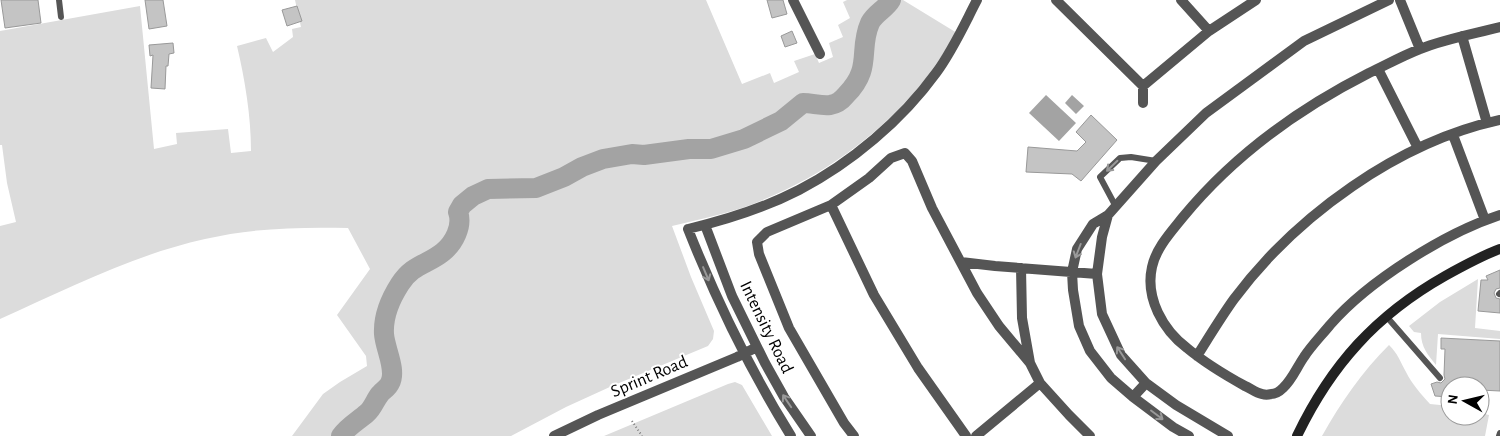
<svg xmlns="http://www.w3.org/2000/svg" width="1500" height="436" font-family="'Alegreya Sans',sans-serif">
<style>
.green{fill:#dcdcdc}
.water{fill:#a3a3a3}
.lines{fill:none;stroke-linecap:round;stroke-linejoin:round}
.river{stroke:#a3a3a3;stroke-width:20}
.building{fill:#c4c4c4;stroke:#999}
.path{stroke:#777;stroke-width:2;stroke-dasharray:1 2.5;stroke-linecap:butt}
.service{stroke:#555;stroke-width:6}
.minor{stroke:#555;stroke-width:10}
.secondary{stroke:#222;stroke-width:10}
.oneway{stroke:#999}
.labels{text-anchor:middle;stroke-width:4;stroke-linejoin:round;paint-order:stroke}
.street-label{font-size:18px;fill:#000;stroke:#fff}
</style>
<rect width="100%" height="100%" fill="#fff"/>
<path class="green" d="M295 0H706L742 84 770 73 774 83 799 72 794 61 815 54 819 63 833 57 829 43 843 37 838 25 850 18 843 2 847 0H903L957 33C944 52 932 72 917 89 871 143 810 184 742 208 720 215 696 220 672 226L691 277 714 331 713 339 708 346 612 386 566 407 511 436H292L323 394 340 382 367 366 366 356 337 315 370 269 348 228C300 227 252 228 205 239 133 255 67 289 0 319V226L16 222 7 183 2 145H0V31L140 6 154 149 177 144 176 133 228 129 231 153 251 151C251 116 245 80 237 46L266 38 273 52 293 37 292 29 301 27Z
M1478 279 1475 328 1500 331V339L1438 334 1436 365C1428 355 1421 347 1421 333L1414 332 1409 326 1440 302Z
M1389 345C1398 354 1400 361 1406 372 1412 384 1421 394 1430 404L1450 406V416H1480V413L1489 415 1485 436H1322C1341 402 1362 372 1389 345Z
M735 382 742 385 772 436H604L728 384Z"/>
<path class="water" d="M1046 95 1076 123 1059 141 1029 113Z
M1072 95 1084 106 1076 114 1065 103Z"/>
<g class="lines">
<path class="river" d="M341 436C348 426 358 421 367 413 373 408 375 400 380 394 383 390 388 388 390 383 397 370 385 349 384 334 383 317 391 298 400 284 413 264 427 265 443 252 454 243 463 226 458 212L462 205 473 196 488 189 536 188 564 177 582 167 603 159 632 154 644 155 689 149H711L744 139 781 121 803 103C812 103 821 106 830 105 837 104 842 100 846 95 873 68 858 50 870 23 875 13 886 9 891 0"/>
</g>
<path class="building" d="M1 0H38L41 23 5 28Z
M145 0H163L167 26 149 29Z
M767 0H783L787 14 772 18Z
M297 6 302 21 287 26 282 10Z
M792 31 797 43 785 47 781 36Z
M173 43 174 53 169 54 168 66H166L165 89 151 88 153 55 150 56 149 45Z
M1091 115 1117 140 1081 181 1072 174 1026 172 1028 147 1077 151 1086 142 1076 132Z
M1500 270V288L1496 289 1494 293 1496 298 1500 299V313L1478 311 1481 280H1488L1486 276Z
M1441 338 1500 341V391L1480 390V386H1450V397L1435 396 1431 384 1437 382 1441 383 1445 379 1444 375 1445 349H1441Z"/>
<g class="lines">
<path class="path" d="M632 421 642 436"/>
<path class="service" d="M59 0 61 17
M1115 205 1100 177 1120 158 1131 157 1156 161
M1499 294 1500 293
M1386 316 1440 378
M1499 436 1500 433"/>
<path class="minor" d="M793 0 820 54
M1056 0 1143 86V103
M1181 0 1209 31
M1400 0 1420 49
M1500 27C1473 34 1445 39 1420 49 1402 56 1386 65 1369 73 1298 109 1234 155 1183 217 1171 232 1156 248 1152 267 1145 298 1163 330 1187 348 1205 363 1225 375 1245 386 1250 388 1256 393 1262 394 1265 395 1268 395 1271 394 1275 394 1280 391 1283 388 1292 380 1297 367 1304 357 1311 346 1321 336 1330 325 1368 281 1445 233 1500 215
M1462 36 1487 123
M1378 69 1418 148
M1143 86 1209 31 1256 0
M1453 135 1485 220
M831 205 874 295 918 368 966 436
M1108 215 1102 237 1097 274 1102 314 1121 355 1146 383 1176 405 1228 436
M705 225 732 296 765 363 784 397 811 436
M961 262 995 266 1097 274
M1021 268 1022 318 1030 363 1040 383 1069 415 1090 436
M1197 356C1209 337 1221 317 1234 299 1296 216 1398 142 1500 120
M1133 397 1146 383
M554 436 598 415 737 357 757 347
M791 436C750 370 717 302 688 229 726 220 764 208 799 190 851 163 902 120 936 73 953 50 964 25 977 0
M854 436 844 423 789 328 759 254 757 242 767 232 831 205 869 178 891 158 905 153 912 161 932 208 977 293 999 326 1030 363
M976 436 1040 383
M1189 436 1173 427 1133 397 1111 378 1090 351 1079 326 1073 290 1072 272 1077 249 1093 224 1108 215 1156 161 1206 113 1304 41 1389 0"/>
<path class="secondary" d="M1297 436C1331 365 1376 315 1445 276 1463 266 1481 256 1500 249"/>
</g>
<defs><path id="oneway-shaft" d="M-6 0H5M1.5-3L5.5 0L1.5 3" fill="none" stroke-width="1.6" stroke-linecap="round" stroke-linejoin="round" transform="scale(1.25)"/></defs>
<g class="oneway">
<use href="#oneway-shaft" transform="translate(1112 166) rotate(136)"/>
<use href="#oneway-shaft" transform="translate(1078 251) rotate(111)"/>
<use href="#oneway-shaft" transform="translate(706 274) rotate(67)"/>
<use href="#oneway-shaft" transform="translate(1121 353) rotate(-123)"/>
<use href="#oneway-shaft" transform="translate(787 401) rotate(-124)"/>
<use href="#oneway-shaft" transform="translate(1157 415) rotate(37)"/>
</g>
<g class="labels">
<g class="street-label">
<text transform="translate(767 327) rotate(64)" y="6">Intensity Road</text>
<text transform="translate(649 376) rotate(-23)" y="6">Sprint Road</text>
</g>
</g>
<g transform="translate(1465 401) rotate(278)"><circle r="24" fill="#ffffff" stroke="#999999"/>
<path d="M0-4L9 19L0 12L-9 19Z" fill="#000000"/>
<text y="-8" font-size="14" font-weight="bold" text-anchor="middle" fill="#000000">N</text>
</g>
</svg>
